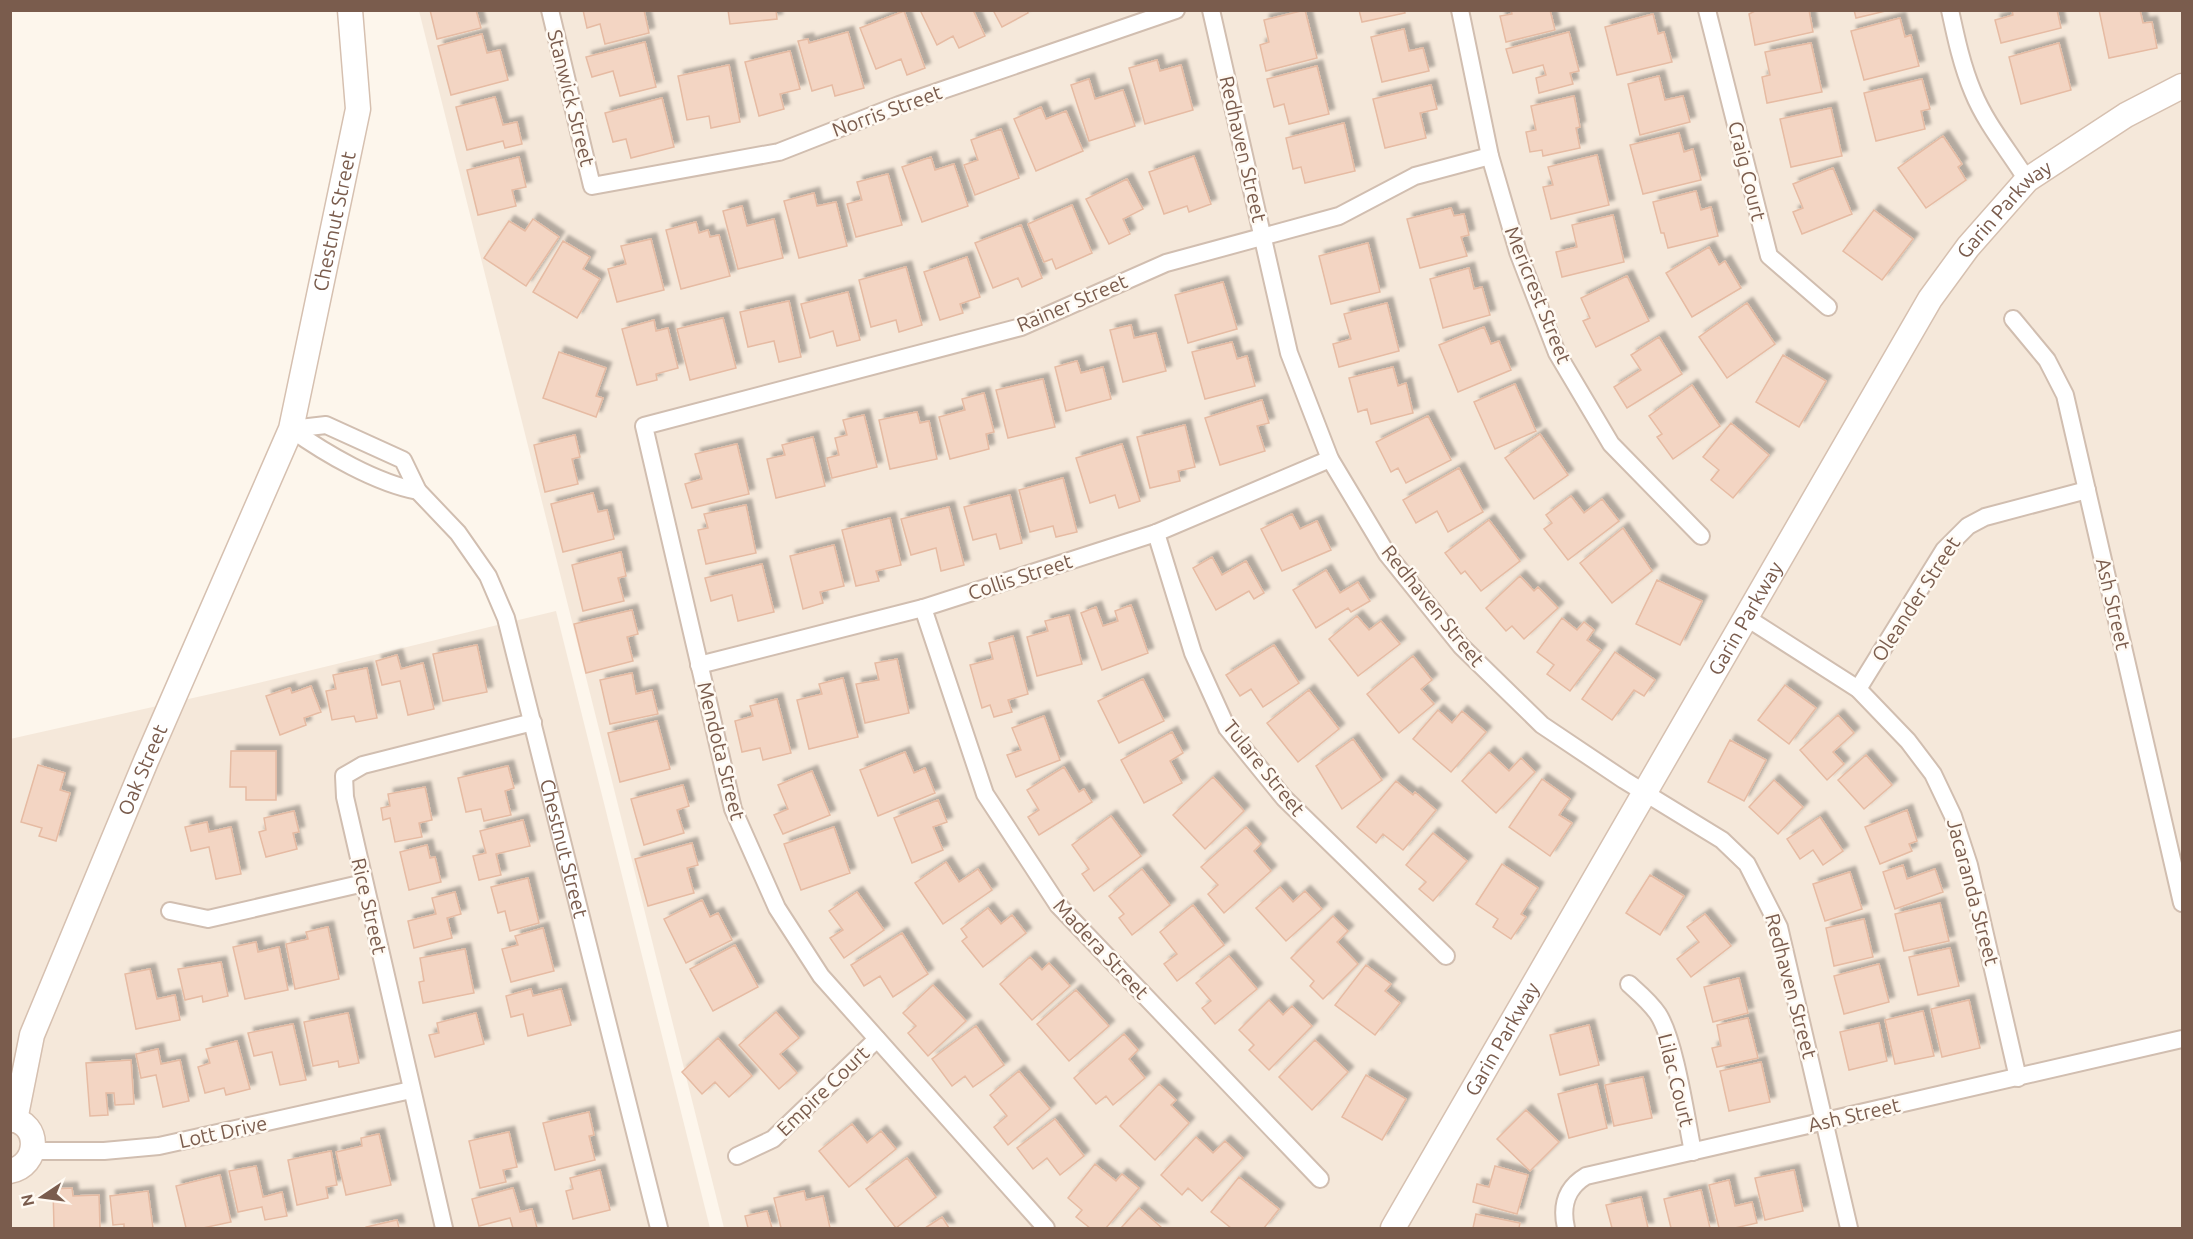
<svg xmlns="http://www.w3.org/2000/svg" width="2193" height="1239" font-family="Ubuntu,sans-serif">
<style>
.residential{fill:#f5e8da}
.building{fill:#f3d5c3;stroke:#e6bba3;stroke-width:1.5;filter:url(#shadow)}
.lines{fill:none;stroke-linecap:round;stroke-linejoin:round}
.street-casing{stroke:#d1beb0;stroke-width:20}
.secondary-casing{stroke:#d6c0b0;stroke-width:27}
.street{stroke:#fff;stroke-width:16}
.secondary{stroke:#fff;stroke-width:24}
.labels{text-anchor:middle;stroke-width:5;stroke-linejoin:round;paint-order:stroke}
.street-label{font-size:20px;fill:#7a5c4d;stroke:#fffaf3}
</style>
<defs>
<filter id="shadow"><feDropShadow dx="5.5" dy="-5.5" stdDeviation="1.5" flood-color="#0004"/></filter>
</defs>
<rect width="100%" height="100%" fill="#fdf6ec"/>
<path class="residential" d="M419 11H2182V1228H724Z
M556 611 710 1228H11L10 739 233 689Z"/>
<path class="building" d="M430 10H476L481 28 437 39Z
M583 10H644L649 33 605 44 600 24 587 28Z
M728 10H776L777 19 730 24Z
M920 10H973L985 36 959 48 953 36 937 45Z
M993 10H1027L1028 13 1002 27Z
M1305 10 1317 58 1266 71 1260 45 1269 42 1264 20Z
M1359 10H1404L1405 13 1362 22Z
M1511 10H1550L1555 30 1506 42 1500 16 1512 14Z
M1757 10H1809L1813 32 1755 45 1749 14Z
M1854 10H1886V11L1856 18Z
M2012 10H2057L2061 28 2001 43 1995 20 2013 15Z
M2099 10H2140L2143 23 2152 22 2157 48 2109 58Z
M904 11 925 68 907 75 901 59 876 69 860 28Z
M1653 14 1658 34 1664 32 1672 62 1617 75 1605 27Z
M1900 18 1905 37 1911 35 1919 66 1864 80 1851 31Z
M1404 29 1409 51 1423 48 1429 71 1382 82 1371 37Z
M848 32 864 88 835 96 832 85 812 91 798 41 808 39 809 43Z
M1569 32 1579 71 1570 73 1573 84 1539 93 1536 78 1546 75 1543 65 1513 73 1506 49Z
M482 34 487 53 500 50 508 80 451 95 438 46Z
M645 42 656 87 620 96 613 71 592 77 586 57Z
M1811 43 1822 92 1767 103 1762 77 1770 75 1765 52Z
M2059 43 2071 90 2021 104 2009 57Z
M790 51 800 89 780 94 784 109 759 116 745 62Z
M1157 60 1160 71 1181 65 1193 110 1145 124 1129 68Z
M729 65 740 122 711 128 709 116 687 120 678 76Z
M1317 66 1329 114 1289 124 1284 104 1274 107 1267 79Z
M1659 76 1665 100 1683 96 1690 122 1640 135 1628 84Z
M1089 79 1095 99 1123 90 1135 126 1089 141 1071 85Z
M1922 79 1930 109 1921 111 1925 129 1876 141 1864 93Z
M1431 85 1437 109 1420 113 1426 138 1385 148 1373 99Z
M1574 96 1580 127 1576 128 1580 148 1543 156 1542 150 1530 152 1526 132 1536 130 1531 106Z
M495 97 503 125 517 122 522 144 505 148 503 141 467 150 456 107Z
M662 98 674 147 631 158 626 139 613 142 605 113Z
M1041 107 1046 119 1066 111 1083 151 1036 171 1014 119Z
M1831 108 1842 156 1791 167 1780 119Z
M1344 123 1355 171 1305 183 1301 167 1293 169 1286 138Z
M1001 129 1019 178 975 195 964 165 978 160 971 140Z
M1679 133 1684 152 1693 149 1701 180 1643 194 1630 145Z
M1943 136 1962 164 1958 167 1966 180 1926 208 1898 168Z
M1597 155 1609 205 1551 219 1543 187 1553 185 1548 167Z
M1194 156 1211 204 1189 212 1187 206 1164 214 1149 172Z
M519 157 526 187 512 190 516 206 478 215 467 170Z
M931 157 935 170 954 164 968 206 922 222 902 167Z
M1833 168 1852 214 1802 234 1793 212 1803 208 1793 184Z
M888 174 902 225 856 237 847 204 862 200 857 182Z
M1127 179 1143 209 1123 219 1130 234 1109 244 1086 199Z
M1696 191 1701 210 1711 207 1718 236 1668 248 1664 233H1661L1653 202Z
M814 193 817 206 836 202 847 246 799 258 784 201Z
M1072 205 1092 253 1056 269 1052 259 1044 262 1028 224Z
M742 206 747 226 774 219 783 258 738 269 723 211Z
M1451 208 1454 216 1464 214 1469 235 1461 237 1467 256 1420 268 1407 219Z
M1874 210 1913 239 1882 280 1843 251Z
M1613 215 1624 262 1562 277 1556 252 1577 247 1572 225Z
M533 219 559 237 526 286 484 258 509 221 525 231Z
M696 222 699 233 708 230 710 237 719 235 730 276 681 289 666 230Z
M1021 225 1042 278 1022 287 1018 278 993 288 975 243Z
M651 239 664 290 617 302 608 269 626 264 621 246Z
M563 241 590 257 583 269 600 279 577 318 533 292Z
M1368 243 1380 292 1331 304 1319 256Z
M1709 247 1719 265 1725 261 1741 288 1692 317 1666 273Z
M967 257 980 297 960 304 963 313 940 320 924 272Z
M906 267 922 325 899 332 896 320 871 327 859 280Z
M1469 268 1474 289 1482 287 1490 315 1443 328 1430 279Z
M1627 276 1649 321 1596 347 1583 321 1590 318 1581 298Z
M1223 282 1237 329 1188 343 1175 295Z
M848 292 860 340 837 346 833 331 810 338 801 304Z
M789 301 801 357 779 362 774 341 748 347 740 312Z
M1387 303 1399 351 1339 367 1333 344 1351 339 1344 314Z
M1747 303 1775 344 1727 378 1699 337Z
M723 318 736 368 690 380 677 329Z
M654 320 656 331 668 328 678 368 656 374 657 380 637 385 622 329Z
M1131 325 1134 338 1156 333 1166 371 1123 382 1110 330Z
M1484 327 1491 344 1499 341 1511 370 1458 392 1439 345Z
M1659 337 1682 374 1627 408 1614 387 1641 370 1631 355Z
M1232 342 1237 359 1247 356 1255 386 1205 399 1192 352Z
M559 352 606 368 596 396 603 398 596 417 543 398Z
M1783 355 1826 381 1799 427 1756 402Z
M1077 361 1081 373 1103 367 1111 399 1066 411 1055 367Z
M1393 367 1398 386 1406 383 1413 413 1371 424 1367 409 1358 412 1349 378Z
M1043 379 1055 427 1008 438 996 390Z
M1515 384 1536 431 1495 449 1474 402Z
M1692 385 1720 426 1673 459 1657 437 1662 434 1649 416Z
M984 393 994 432 986 434 989 449 950 459 939 417 965 410 962 399Z
M1262 400 1269 423 1257 426 1265 451 1220 465 1205 418Z
M917 412 920 423 929 421 937 459 890 469 879 420Z
M864 415 877 467 832 478 827 458 839 455 835 438 847 435 843 420Z
M1428 416 1451 460 1406 483 1398 468 1391 472 1376 442Z
M1731 423 1769 455 1733 498 1711 480 1719 470 1703 457Z
M1185 425 1195 467 1178 471 1180 481 1150 488 1137 437Z
M1540 434 1568 475 1534 499 1505 458Z
M575 435 580 457 572 459 578 484 545 492 534 445Z
M813 437 825 486 776 498 767 459 785 455 782 445Z
M737 444 749 494 692 508 685 484 702 479 695 454Z
M1122 444 1140 501 1119 508 1115 495 1090 503 1076 458Z
M1459 468 1483 512 1448 532 1437 511 1416 523 1403 500Z
M1063 478 1077 532 1056 537 1053 526 1030 532 1019 490Z
M593 493 598 512 607 510 614 539 563 552 551 504Z
M1010 495 1022 543 1000 549 996 534 973 540 964 507Z
M1571 496 1584 513 1602 499 1619 521 1568 560 1544 529 1552 523 1546 515Z
M746 505 756 553 706 564 698 530 708 528 704 514Z
M949 507 964 565 941 571 936 548 911 555 901 519Z
M1292 514 1300 529 1317 521 1331 550 1282 571 1261 529Z
M890 518 901 565 876 571 879 581 856 586 842 530Z
M1489 520 1520 561 1481 591 1465 571 1461 574 1445 553Z
M1623 528 1652 571 1612 603 1580 563Z
M834 545 844 586 820 592 823 603 803 609 790 556Z
M621 552 626 576 618 578 624 601 583 611 572 565Z
M1212 557 1222 575 1246 561 1264 593 1254 599 1249 591 1216 610 1193 568Z
M762 564 774 612 738 621 732 595 711 601 705 578Z
M1326 570 1340 593 1358 582 1370 601 1351 612 1348 608 1316 628 1293 590Z
M1520 576 1534 591 1538 587 1558 608 1524 639 1512 626 1506 631 1486 608Z
M1657 580 1702 601 1680 645 1636 624Z
M1131 605 1148 653 1102 670 1081 613 1096 607 1103 626 1118 621 1115 611Z
M632 610 638 634 627 637 633 661 586 673 574 624Z
M1069 615 1082 664 1037 676 1027 637 1048 631 1045 621Z
M1357 616 1369 630 1381 621 1400 644 1358 676 1329 639Z
M1562 618 1577 630 1584 622 1594 630 1587 640 1601 650 1570 691 1547 674 1554 665 1537 652Z
M1013 636 1028 694 1008 700 1012 712 994 717 990 705 982 708 970 665 993 659 989 643Z
M477 645 487 692 443 701 433 654Z
M1274 645 1299 683 1263 707 1251 689 1240 696 1226 675Z
M1615 652 1655 680 1644 696 1634 690 1612 720 1582 699Z
M397 655 401 669 423 663 434 709 408 715 400 681 382 685 376 661Z
M1413 656 1432 680 1421 689 1434 704 1399 733 1367 694Z
M897 659 909 713 865 723 856 684 879 680 875 663Z
M367 668 377 718 356 722 354 716 332 720 326 691 336 689 333 675Z
M632 673 636 694 652 690 658 714 610 724 600 680Z
M843 678 858 737 809 749 797 700 822 694 819 684Z
M1143 679 1164 721 1119 743 1098 701Z
M1785 685 1816 708 1789 744 1758 720Z
M311 686 321 712 304 718 306 725 280 735 266 696 290 688 292 693Z
M1309 690 1339 729 1298 762 1267 723Z
M777 699 791 753 763 760 760 748 742 752 735 721 753 716 750 706Z
M1438 710 1452 723 1462 711 1486 732 1451 772 1413 739Z
M1838 715 1854 733 1833 752 1844 764 1827 780 1800 750Z
M1044 716 1060 760 1016 777 1007 755 1021 750 1012 728Z
M657 721 670 769 620 782 608 733Z
M1172 732 1183 753 1170 761 1182 783 1144 803 1121 760Z
M1353 739 1382 780 1342 809 1316 766Z
M1730 740 1766 760 1744 801 1708 782Z
M231 751H276V800H246V787H230Z
M905 752 914 773 925 768 935 793 878 816 860 770Z
M1489 752 1509 771 1521 758 1535 772 1496 813 1462 781Z
M1866 755 1892 785 1864 809 1838 780Z
M38 765 65 773 60 790 70 793 56 841 39 836 42 828 21 822Z
M508 766 514 788 505 791 511 815 484 821 481 809 466 812 458 778Z
M1064 767 1079 792 1084 789 1092 802 1039 835 1028 817 1039 810 1027 790Z
M812 771 830 815 783 834 774 815 788 809 778 785Z
M1213 777 1244 811 1205 849 1173 815Z
M1542 779 1570 799 1559 815 1572 823 1550 856 1509 827Z
M1774 780 1803 807 1778 834 1749 807Z
M1396 781 1413 795 1415 792 1436 810 1403 850 1383 834 1376 843 1357 827Z
M683 785 689 806 677 810 684 833 644 845 631 799Z
M425 787 432 820 419 823 422 837 395 842 390 818 383 820 381 808 390 806 388 794Z
M938 800 947 822 933 827 943 850 912 863 894 818Z
M1907 810 1917 841 1909 844 1912 851 1880 864 1865 827Z
M294 811 299 832 293 833 297 849 266 857 259 832 266 830 264 818Z
M1111 816 1141 856 1094 891 1082 874 1089 869 1072 845Z
M1820 817 1843 851 1823 865 1813 850 1800 859 1787 839Z
M523 820 530 846 496 854 501 875 479 880 473 856 486 853 480 831Z
M207 822 209 832 231 827 241 874 216 879 209 847 191 851 185 827Z
M834 827 850 873 801 890 784 844Z
M1246 827 1261 844 1254 851 1271 871 1224 913 1208 894 1218 885 1201 867Z
M1433 833 1467 861 1433 901 1419 889 1426 882 1406 865Z
M692 843 698 865 687 868 694 893 648 906 635 859Z
M427 845 430 858 435 857 441 882 409 890 400 852Z
M946 862 959 882 978 869 992 890 943 924 915 883Z
M1502 864 1538 888 1521 914 1526 917 1511 939 1493 927 1498 919 1476 904Z
M1903 865 1907 879 1935 869 1943 892 1895 909 1883 872Z
M1142 869 1170 905 1132 935 1119 918 1124 914 1109 896Z
M1850 872 1862 909 1825 921 1813 884Z
M1650 875 1684 896 1660 935 1626 913Z
M528 878 539 923 510 931 505 911 498 913 491 887Z
M1280 887 1293 902 1305 891 1322 909 1286 941 1256 908Z
M455 892 461 914 447 918 452 938 414 948 408 921 436 914 432 898Z
M857 892 884 930 844 958 830 938 843 930 829 911Z
M702 900 710 917 718 913 732 940 686 963 664 919Z
M1940 903 1949 941 1904 951 1895 914Z
M1193 905 1224 945 1177 981 1164 964 1177 954 1160 932Z
M988 908 1001 924 1012 915 1026 933 983 967 962 941 967 937 961 929Z
M1705 914 1731 946 1691 977 1677 959 1699 942 1687 927Z
M1333 916 1348 931 1337 942 1358 964 1323 999 1310 986 1314 981 1291 958Z
M1864 919 1873 957 1834 966 1826 928Z
M328 927 339 979 295 989 286 944 308 939 306 932Z
M543 928 554 971 511 982 502 949 518 945 515 936Z
M902 933 928 974 893 997 880 976 864 986 851 965Z
M256 942 258 952 279 947 288 990 245 999 233 947Z
M735 945 758 987 713 1011 690 969Z
M1950 948 1959 986 1918 995 1909 957Z
M465 949 474 993 423 1003 419 982 424 981 420 958Z
M1229 956 1257 989 1215 1024 1202 1008 1211 1001 1196 983Z
M1030 957 1042 970 1049 963 1070 986 1032 1020 1000 984Z
M221 962 228 996 203 1002 202 996 185 1000 178 969Z
M1879 964 1889 1002 1844 1014 1834 976Z
M1366 965 1391 984 1385 991 1400 1003 1375 1035 1335 1005Z
M150 969 157 999 175 995 180 1020 136 1029 125 974Z
M1739 978 1748 1013 1713 1022 1704 987Z
M933 985 966 1021 928 1056 908 1033 916 1026 903 1013Z
M531 989 533 996 561 989 571 1025 528 1036 523 1014 511 1017 506 996Z
M1076 990 1109 1026 1069 1061 1037 1024Z
M1269 1000 1283 1015 1292 1006 1312 1026 1269 1070 1249 1050 1254 1045 1239 1030Z
M1969 1000 1980 1048 1942 1057 1931 1009Z
M1923 1011 1934 1056 1895 1064 1885 1020Z
M776 1012 799 1038 780 1054 797 1073 779 1089 739 1045Z
M348 1013 359 1063 339 1067 338 1061 313 1066 304 1022Z
M476 1013 484 1044 435 1057 429 1035 439 1033 437 1023Z
M1748 1018 1758 1058 1717 1067 1712 1048 1721 1046 1717 1025Z
M1879 1023 1887 1061 1849 1070 1840 1032Z
M293 1024 306 1080 280 1085 272 1052 254 1056 248 1033Z
M1589 1025 1599 1065 1560 1075 1550 1035Z
M976 1026 1004 1065 973 1087 965 1076 952 1086 932 1059Z
M1124 1034 1138 1050 1129 1059 1145 1078 1113 1105 1106 1096 1096 1104 1074 1078Z
M718 1038 752 1076 729 1097 715 1082 702 1094 682 1072Z
M1315 1040 1348 1072 1312 1110 1279 1077Z
M237 1041 250 1089 226 1095 224 1088 205 1093 198 1067 210 1063 206 1049Z
M158 1049 161 1064 180 1060 189 1101 163 1107 156 1075 141 1078 136 1054Z
M131 1060 134 1104 115 1105 114 1093H106L108 1115 90 1116 86 1063Z
M1761 1062 1770 1102 1729 1111 1720 1071Z
M1019 1071 1050 1109 1008 1145 994 1127 1007 1116 990 1095Z
M1366 1075 1406 1099 1382 1140 1342 1117Z
M1643 1077 1652 1118 1614 1126 1605 1085Z
M1159 1084 1176 1100 1171 1105 1189 1123 1155 1160 1120 1126Z
M1597 1084 1607 1128 1569 1138 1558 1094Z
M1526 1110 1559 1142 1530 1171 1497 1139Z
M589 1112 594 1135 589 1136 595 1160 555 1170 543 1123Z
M1055 1119 1084 1156 1060 1175 1047 1158 1033 1169 1017 1148Z
M852 1124 867 1143 881 1131 896 1149 849 1187 819 1151Z
M509 1132 517 1167 503 1170 506 1182 480 1188 469 1141Z
M379 1134 391 1185 346 1195 336 1152 362 1146 361 1138Z
M1196 1137 1213 1153 1225 1141 1243 1158 1202 1201 1188 1188 1182 1195 1161 1175Z
M331 1151 337 1185 326 1187 328 1198 297 1205 288 1160Z
M907 1158 936 1197 896 1228 866 1189Z
M1095 1164 1116 1181 1122 1174 1139 1188 1106 1228H1090L1076 1217 1082 1210 1068 1198Z
M256 1166 263 1197 282 1192 287 1216 265 1220 262 1207 238 1212 229 1171Z
M1495 1166 1528 1175 1517 1214 1473 1202 1477 1184 1489 1187Z
M600 1170 610 1210 573 1219 566 1191 573 1189 570 1178Z
M1794 1170 1803 1211 1765 1220 1755 1178Z
M220 1175 231 1222 203 1228H186L176 1186Z
M1239 1177 1279 1209 1264 1228H1231L1211 1212Z
M1729 1180 1735 1206 1752 1202 1757 1223 1735 1228H1719L1709 1185Z
M72 1188 73 1196 99 1195 100 1228H54L53 1189Z
M513 1188 520 1212 532 1209 537 1228H513L510 1218 479 1226 472 1199Z
M1701 1190 1710 1228H1671L1664 1199Z
M148 1191 153 1228H124V1224L113 1225 110 1196Z
M804 1191 806 1200 823 1196 830 1228H781L774 1198Z
M1641 1197 1648 1228H1612L1606 1205Z
M1139 1208 1162 1228H1121Z
M767 1211 772 1228H746H748L745 1216Z
M1476 1214 1520 1223 1519 1228H1473Z
M942 1217 949 1228H925Z
M397 1220 399 1228H366V1227Z"/>
<g class="lines">
<defs>
<g id="street">
<path d="M550 10 592 186 779 152 899 105 1176 10"/>
<path d="M1211 10 1289 353 1330 459 1387 554 1461 646 1542 725 1624 780 1722 840 1747 864 1779 927 1849 1228"/>
<path d="M1460 10 1490 156 1518 252 1557 353 1611 444 1701 536"/>
<path d="M1707 10 1769 256 1828 307"/>
<path d="M1950 10C1956 38 1962 66 1973 92 1986 124 2009 151 2027 180"/>
<path d="M2013 319 2047 360 2065 395 2182 903"/>
<path id="s1" d="M291 429 326 425 403 460 418 491 458 533 488 576 506 618 659 1228"/>
<path d="M291 429C326 454 376 483 418 491"/>
<path d="M1156 533 1193 653 1227 728 1284 798 1446 956"/>
<path d="M923 608 985 794 1058 905 1320 1179"/>
<path d="M1747 618 1858 689 1908 741 1933 774 1953 816 1969 865 2018 1078"/>
<path d="M699 665 923 608 1156 533 1330 459"/>
<path d="M1858 689 1944 550 1968 526 1985 517 2087 490"/>
<path d="M170 911 208 919 364 883"/>
<path d="M1629 984C1639 993 1650 1002 1658 1014 1675 1040 1686 1118 1693 1152"/>
<path d="M32 1151H104L159 1146 411 1090"/>
<path d="M737 1156 773 1139 877 1039"/>
<path d="M444 1228 345 797 344 776 363 765 533 722"/>
<path d="M1046 1228 821 976 777 908 733 809 644 426 1021 327 1166 263 1339 216 1415 176 1490 156"/>
<path d="M1566 1228C1561 1206 1566 1188 1586 1176L2182 1039"/>
</g>
<g id="secondary">
<path d="M10 1119C42 1123 39 1166 10 1171"/>
<path id="s2" d="M15 1120 32 1035 146 761 291 429 358 109 350 10"/>
<path id="s3" d="M1393 1228 1930 299 1968 247 2027 180 2126 115 2182 86"/>
</g>
</defs>
<use href="#street" class="street-casing"/>
<use href="#secondary" class="secondary-casing"/>
<use href="#street" class="street"/>
<use href="#secondary" class="secondary"/>
</g>
<g class="labels">
<g class="street-label">
<text transform="translate(571 98) rotate(76)" y="7">Stanwick Street</text>
<text transform="translate(887 111) rotate(-20)" y="7">Norris Street</text>
<text transform="translate(1243 149) rotate(77)" y="7">Redhaven Street</text>
<text transform="translate(1747 171) rotate(76)" y="7">Craig Court</text>
<text dy="7" stroke="none"><textPath href="#s3" startOffset="1190">Garin Parkway</textPath></text>
<text dy="7" stroke="none"><textPath href="#s2" startOffset="958">Chestnut Street</textPath></text>
<text transform="translate(1538 295) rotate(68)" y="7">Mericrest Street</text>
<text transform="translate(1072 303) rotate(-23)" y="7">Rainer Street</text>
<text transform="translate(1020 577) rotate(-18)" y="7">Collis Street</text>
<text transform="translate(1916 599) rotate(-57)" y="7">Oleander Street</text>
<text transform="translate(2113 604) rotate(77)" y="7">Ash Street</text>
<text transform="translate(1433 606) rotate(51)" y="7">Redhaven Street</text>
<text dy="7" stroke="none"><textPath href="#s3" startOffset="704">Garin Parkway</textPath></text>
<text transform="translate(721 751) rotate(76)" y="7">Mendota Street</text>
<text transform="translate(1264 768) rotate(51)" y="7">Tulare Street</text>
<text dy="7" stroke="none"><textPath href="#s2" startOffset="374">Oak Street</textPath></text>
<text dy="7" stroke="none"><textPath href="#s1" startOffset="548">Chestnut Street</textPath></text>
<text transform="translate(1973 892) rotate(75)" y="7">Jacaranda Street</text>
<text transform="translate(369 906) rotate(77)" y="7">Rice Street</text>
<text transform="translate(1101 949) rotate(47)" y="7">Madera Street</text>
<text transform="translate(1791 986) rotate(75)" y="7">Redhaven Street</text>
<text dy="7" stroke="none"><textPath href="#s3" startOffset="218">Garin Parkway</textPath></text>
<text transform="translate(1676 1080) rotate(76)" y="7">Lilac Court</text>
<text transform="translate(823 1091) rotate(-44)" y="7">Empire Court</text>
<text transform="translate(1854 1115) rotate(-13)" y="7">Ash Street</text>
<text transform="translate(223 1132) rotate(-12)" y="7">Lott Drive</text>
</g>
</g>
<rect width="2193" height="1239" fill="none" stroke="#7a5c4d" stroke-width="24"/>
<g transform="translate(42 1197) rotate(257)" stroke="#fffaf3" stroke-width="4.5" paint-order="stroke">
<path d="M0-4.5L10 22L0 15L-10 22Z" fill="#7a5c4d"/>
<text y="-9" font-size="16" font-weight="bold" text-anchor="middle" fill="#7a5c4d">N</text>
</g>
</svg>
